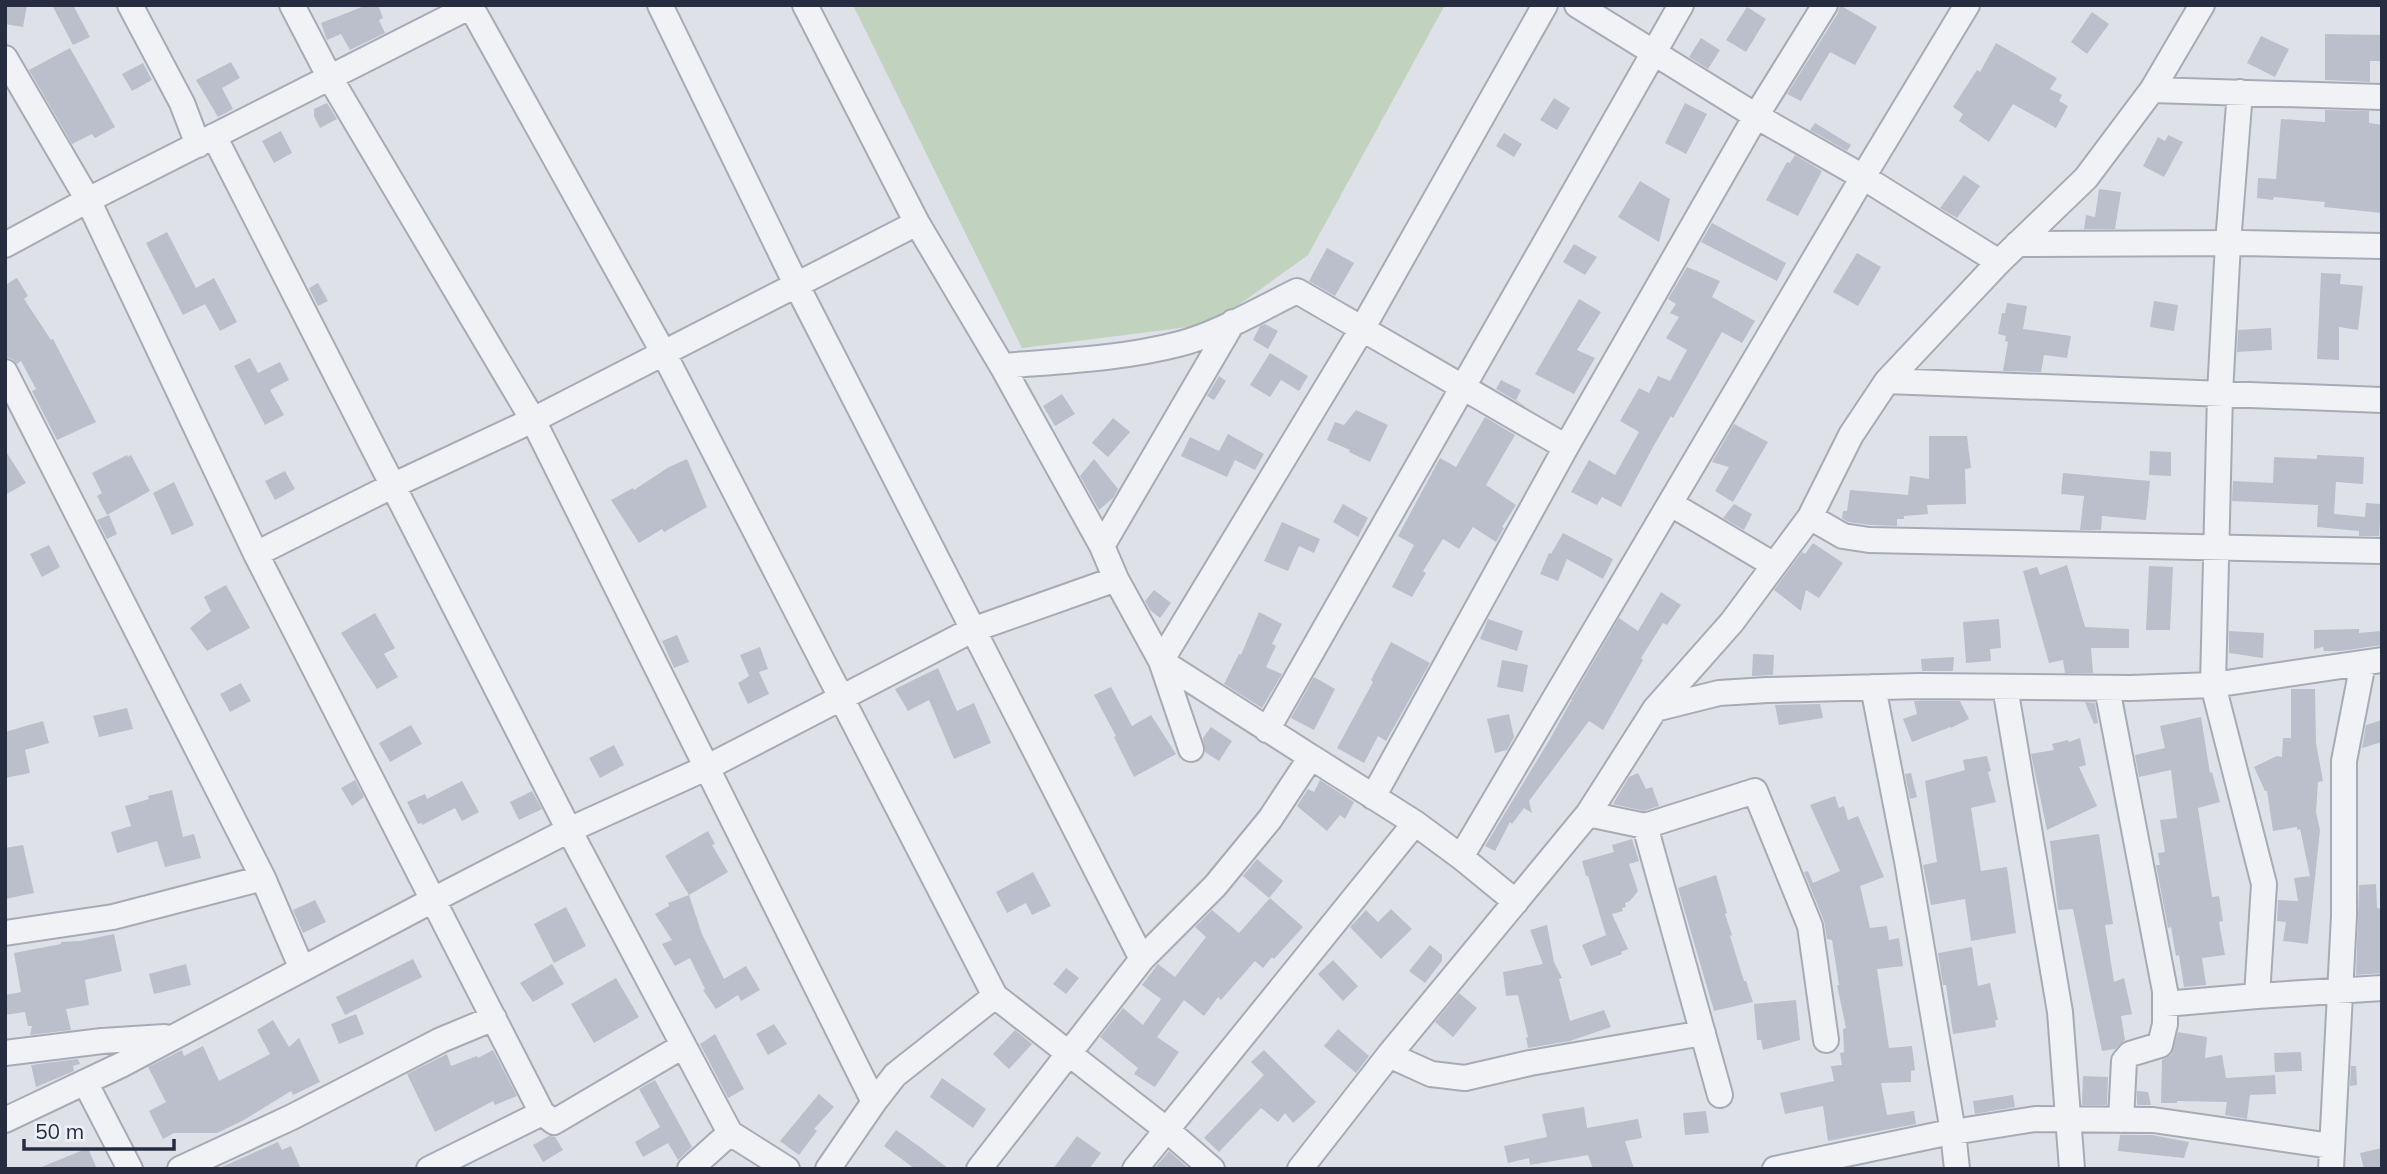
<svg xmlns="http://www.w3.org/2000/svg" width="2387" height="1174" font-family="Mulish,sans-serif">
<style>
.green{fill:#c1d2be}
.building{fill:#bbbfcb}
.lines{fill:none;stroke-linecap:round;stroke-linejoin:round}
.minor-casing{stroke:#a7abb6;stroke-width:28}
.minor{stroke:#f0f2f6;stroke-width:24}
</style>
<rect width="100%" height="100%" fill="#dee1e8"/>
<path class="green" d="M853 5H1445L1308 255 1212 324 1022 348Z"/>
<path class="building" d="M5 5H27L23 27 5 24Z
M52 5H73L90 37 73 45Z
M367 5H378L383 18 379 20 385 33 350 50 341 34 327 40 321 23Z
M1840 5 1877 27 1855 65 1830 52 1801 101 1787 94 1838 13Z
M1747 7 1766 19 1746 52 1726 40Z
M2092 12 2109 24 2087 54 2071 42Z
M2325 34 2382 35V61H2370V82L2325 80Z
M2261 36 2289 49 2275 77 2247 63Z
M1701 38 1720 50 1708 69 1689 57Z
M1996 43 2057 78 2050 89 2062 95 2059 101 2068 106 2056 128 2013 104 1989 142 1959 121 1963 114 1953 107 1977 70 1980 72Z
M70 48 115 127 95 138 92 134 72 144 29 70Z
M231 62 240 78 222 88 233 109 218 117 196 80Z
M143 63 152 80 132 91 122 74Z
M1554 98 1570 108 1557 130 1540 120Z
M327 103 337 119 320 128 314 116V109Z
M1685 103 1707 114 1686 154 1665 143Z
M2325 110 2369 111V123L2382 125V213L2324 207 2325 202 2274 197 2273 200 2257 198 2258 178 2276 179 2281 119 2325 122Z
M1815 123 1851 145 1847 151 1810 130Z
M281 131 292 153 274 163 262 141Z
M1504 133 1522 144 1514 157 1496 146Z
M2168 135 2183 142 2164 177 2143 166 2158 137 2165 141Z
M1795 155 1822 171 1798 216 1766 200 1787 162 1790 163Z
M1964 175 1980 186 1957 218 1940 208Z
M1640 181 1670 199 1659 242 1618 217Z
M2099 189 2121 192 2115 229H2084L2086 215 2095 217Z
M1712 223 1786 263 1777 281 1701 242Z
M167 232 196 288 214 278 237 322 220 331 205 304 183 315 146 243Z
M1574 244 1597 257 1585 275 1563 262Z
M1327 248 1354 263 1335 296 1309 281Z
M1857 253 1881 267 1858 306 1833 292Z
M1687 267 1720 281 1712 297 1755 321 1742 343 1722 332 1673 418 1671 416 1653 447 1621 507 1602 497 1597 505 1571 492 1589 460 1615 475 1639 432 1620 421 1639 388 1649 393 1658 376 1670 381 1687 350 1666 338 1679 317 1670 313 1676 304 1668 299Z
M2321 273 2341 274 2340 284 2363 286 2358 330 2339 327V360L2317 359Z
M17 278 28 296 24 299 51 340 53 339 96 422 57 440 32 391 36 389 21 361 17 364 12 359 5 357V285Z
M318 283 328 301 318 306 309 288Z
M1579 299 1601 312 1577 350 1595 358 1574 394 1535 374Z
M2154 301 2178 305 2174 331 2150 327Z
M2007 303 2027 306 2023 329 2071 336 2067 358 2044 355 2041 372 2003 371 2008 342 2005 341 2006 336 1998 334 2002 313H2005Z
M1265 324 1278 331 1268 349 1253 340 1260 326Z
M2271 328 2272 350 2237 352 2238 330Z
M1270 353 1308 376 1299 391 1281 380 1270 397 1250 385Z
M250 358 258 373 280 362 289 380 270 390 284 415 265 425 234 366Z
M1219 376 1226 381 1214 400 1207 396Z
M1501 380 1521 390 1516 400 1530 409 1496 389Z
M1062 394 1075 414 1055 426 1043 406Z
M1356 410 1388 425 1370 462 1349 452 1350 450 1327 440 1335 422 1344 425Z
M1485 417 1515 435 1486 485 1516 505 1502 527 1504 528 1496 542 1473 527 1459 549 1443 539 1423 571 1426 573 1412 597 1392 587 1414 545 1398 536 1440 458 1456 467Z
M1113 418 1130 432 1108 457 1092 443Z
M1734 424 1768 442 1733 502 1715 491 1729 467 1712 462Z
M1228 434 1264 454 1255 470 1235 460 1227 477 1181 456 1190 437 1219 451Z
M1929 436H1967L1971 468 1965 469 1966 504 1927 505 1928 514 1904 516V519H1897V526L1870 525 1848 522 1842 518 1843 511H1847L1850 490 1908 495 1910 476 1929 479Z
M5 450 26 483 5 495Z
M2150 451 2171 452V476L2149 475Z
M127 455 128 457 131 455 150 491 107 515 97 496 102 493 92 473Z
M2317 455 2364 457 2363 484 2336 482 2334 514 2365 517 2366 503 2381 504 2379 536H2359V531L2317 527 2318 505 2232 501 2233 481 2273 483 2274 457 2317 459Z
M687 459 707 507 664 532 662 529 639 543 611 500 633 488 634 490 669 467Z
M1094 459 1118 489 1113 498 1099 510 1080 476Z
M285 471 295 489 275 500 265 481Z
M2063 473 2150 481 2146 520 2102 516 2101 530H2080L2084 496 2061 494Z
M174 482 194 525 172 535 153 493Z
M1343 504 1368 518 1358 537 1333 522Z
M1734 504 1752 514 1744 530 1723 518Z
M109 515 117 534 107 539 97 520Z
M1282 522 1320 539 1314 553 1299 546 1288 571 1264 561Z
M1563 533 1613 559 1603 579 1567 559 1558 581 1540 574 1549 553 1551 554Z
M1813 543 1843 563 1819 598 1806 590 1801 611 1774 590 1802 552 1805 554Z
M49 545 60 567 42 577 30 554Z
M2067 565 2085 627 2129 629V648H2091L2093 673H2065L2063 660 2049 663 2023 571 2037 567 2040 575Z
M2149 566 2173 567 2170 630H2146Z
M226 585 250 628 207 651 190 628 211 611 204 597Z
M1154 590 1171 603 1160 618 1150 610 1145 601Z
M1661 592 1681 605 1667 625 1663 623 1641 658 1643 660 1603 730 1589 721 1529 801 1532 813 1524 808 1512 824 1510 822 1495 851 1485 846 1550 739 1571 701 1574 700H1571L1619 618 1638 631Z
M1259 612 1282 624 1272 644 1276 646 1266 667 1282 674 1262 708 1224 684 1239 654 1241 655Z
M375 613 395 648 384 654 398 677 377 689 341 633Z
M1488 619 1523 631 1517 651 1480 639Z
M1999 619 2001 648 1990 649 1991 661 1966 663 1963 622Z
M2359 629V633L2382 631V645L2341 651H2324L2323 647 2314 649V630Z
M2229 631 2264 633 2263 658 2229 653Z
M677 635 689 662 674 668 662 641Z
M1391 642 1430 663 1386 741 1378 736 1364 763 1337 748 1373 682 1371 680Z
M760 647 768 669 759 672 769 694 748 704 738 683 749 676 740 655Z
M1753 654 1774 655 1773 675 1752 676Z
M1954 657 1953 671H1922L1921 659Z
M1502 660 1528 665 1523 692 1497 687Z
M938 668 957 711 974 703 991 743 954 759 929 700 908 711 895 689Z
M1314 677 1335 689 1314 730 1291 718Z
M241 683 251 701 230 712 220 694Z
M1111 687 1132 726 1151 715 1176 754 1134 777 1114 737 1116 736 1094 695Z
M2291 689H2315L2316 743 2323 781 2318 782 2316 812 2320 830 2308 944 2283 941 2286 922 2277 921 2278 900 2298 901 2294 878 2310 876 2300 829 2297 830V827L2273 831 2267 791H2265L2254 767 2277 756 2282 757 2283 738H2291Z
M1914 701H1960L1969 719 1951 728 1950 727 1912 742 1903 719 1917 714Z
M2085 702 2095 703 2098 723 2094 724Z
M1820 704 1823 718 1779 725 1775 705Z
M127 708 133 729 99 737 93 716Z
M1509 714 1514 737 1507 750 1495 753 1487 719Z
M2201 717 2210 773 2212 772 2220 802 2198 808 2212 897 2219 896 2223 921 2219 922 2225 955 2202 958 2206 985 2184 987 2179 955 2176 956 2171 927 2168 928 2156 865H2160L2158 853 2165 852 2160 820 2177 818 2171 770 2139 777 2135 755 2165 748 2160 726Z
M2382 720V742L2362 748 2366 725Z
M43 721 49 743 25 750 30 773 5 778V732Z
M411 725 422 744 390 762 379 743Z
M1211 727 1232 741 1219 761 1205 752 1203 738Z
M2080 738 2086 765 2079 767 2097 806 2047 830 2031 754 2054 750 2052 744 2068 740 2069 742Z
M614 745 624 765 600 778 589 758Z
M1987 756 1991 771 1988 772 1996 802 1971 808 1981 871 2007 867 2016 933 1971 941 1965 899 1931 905 1923 865 1937 862 1925 781 1965 770 1963 760Z
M1638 773 1646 789 1652 787 1659 806 1644 811 1613 804 1629 777Z
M1911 773 1917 797 1910 799 1905 774Z
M355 780 364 797 352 806 341 788Z
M1320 780 1354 802 1345 819 1340 815 1327 831 1297 806 1308 789 1314 792Z
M462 781 479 812 462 821 455 808 422 825V823L418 824 407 802 425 794 427 799Z
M172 790 183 837 194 834 201 858 165 867 157 841 117 853 111 832 131 826 125 806 149 799 148 796Z
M532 791 542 809 519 820 510 802Z
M1835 796 1839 808 1844 806 1848 820 1858 816 1884 877 1860 886 1870 928 1887 926 1889 940 1899 938 1903 966 1877 969 1889 1048 1912 1046 1915 1070 1911 1071V1082L1881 1083 1887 1115 1914 1111 1916 1124 1828 1141 1823 1106 1785 1114 1780 1093 1834 1081 1831 1066 1842 1065 1840 1053 1844 1052 1843 1029 1846 1028 1837 985H1839L1832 940 1827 939 1824 921 1804 872 1808 871 1813 883 1840 871 1810 805Z
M708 831 715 844 712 845 728 872 689 895 665 856Z
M2099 834 2113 924 2105 925 2114 982 2124 978 2132 1014 2121 1016 2125 1040 2115 1049 2102 1051 2073 909 2058 910 2050 841Z
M1632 839 1639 861 1629 864 1638 891 1630 901 1625 903 1626 907 1622 908 1623 911 1612 914 1628 949 1621 952 1622 954 1591 966 1582 945 1606 935 1588 876H1586L1582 861 1614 852 1612 845Z
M23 845 34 893 5 899V848Z
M1257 859 1283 881 1269 898 1243 876Z
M1033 872 1051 906 1032 915 1026 903 1007 913 996 892Z
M1716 875 1727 913 1725 914 1732 935 1730 936 1744 981H1746L1753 1002 1714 1011 1678 888Z
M2376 884 2377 908 2382 909V973L2356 975 2359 885Z
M689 895 702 934 724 979 746 966 760 990 741 1001 738 995 716 1009 703 990 705 989 690 958 675 966 662 944 672 940 655 914 669 906 668 903Z
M1270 898 1303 927 1274 959 1272 957 1263 968 1255 961 1221 1000 1218 997 1204 1016 1184 1000 1157 1037 1179 1052 1155 1087 1134 1074 1138 1068 1100 1037 1123 1008 1143 1025 1161 999 1142 985 1158 964 1175 977 1206 937 1195 927 1212 910 1239 933Z
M315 900 326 922 303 933 293 910Z
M566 907 586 946 554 963 534 924Z
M1391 909 1412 929 1381 959 1350 927 1366 910 1378 922Z
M1547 925 1554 962 1562 978 1559 979 1570 1021 1604 1010 1611 1027 1570 1041 1528 1048 1526 1038 1528 1037 1518 995 1506 996 1503 972 1543 964 1530 930Z
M114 934 122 971 85 980 89 1005 66 1009 71 1030 30 1035 32 1026H28L25 1012 5 1015V995L21 992 14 953 61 944V942L80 941Z
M1430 945 1442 955V961L1425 983 1409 971Z
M1972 947 1978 986 1990 983 1998 1020H1995L1996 1027 1953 1034 1946 985H1943L1938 953Z
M413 959 422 977 345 1015 336 997Z
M1333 960 1358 986 1343 1001 1318 974Z
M186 964 191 985 154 994 149 974Z
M552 964 564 984 533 1002 520 983Z
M1066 968 1079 978 1066 994 1053 984Z
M616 978 639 1017 594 1043 571 1004Z
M1459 993 1477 1008 1453 1037 1435 1022Z
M1796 1000 1800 1040 1763 1050 1761 1040H1757L1754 1004Z
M356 1014 364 1034 339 1044 331 1024Z
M273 1020 289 1047 299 1038 320 1082 293 1095 291 1091 244 1120 217 1133H174L163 1139 149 1111 166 1102 148 1067 182 1050 184 1056 203 1046 219 1081 270 1054 257 1030Z
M774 1024 787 1044 768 1055 756 1034Z
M1338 1029 1369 1056 1356 1073 1324 1046Z
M1015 1030 1032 1044 1009 1069 993 1054Z
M2178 1032 2207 1037 2205 1058 2222 1055 2226 1078 2275 1075 2276 1094 2250 1095 2247 1119 2225 1115 2227 1102 2177 1101V1103H2161L2162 1060 2171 1055Z
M715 1034 744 1089 728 1098 700 1044Z
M493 1050 517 1096 495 1105 493 1101 435 1132 407 1074 447 1054 451 1066 477 1056 478 1058Z
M1264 1050 1316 1102 1293 1123 1285 1113 1278 1122 1261 1108 1219 1152 1204 1138 1264 1075 1251 1062Z
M2301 1052 2302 1071 2275 1072 2274 1053Z
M78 1059 80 1064 73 1066 74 1071 36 1087 31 1065Z
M2351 1066H2356L2357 1085 2350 1086Z
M2083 1076 2108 1077 2107 1105H2082Z
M942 1078 986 1109 973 1128 930 1097Z
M655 1080 692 1147 678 1160 668 1143 643 1157 635 1142 660 1127 639 1089Z
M2137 1091 2148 1092 2151 1105H2137Z
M819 1094 834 1107 814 1129 817 1131 799 1155 780 1141Z
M2013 1095 2015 1107 1975 1114 1973 1101Z
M1584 1107 1587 1128 1638 1119 1642 1138 1625 1141 1634 1169H1593L1588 1155 1530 1165 1529 1158 1508 1163 1504 1146 1547 1137 1542 1114Z
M1706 1111 1709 1133 1685 1135 1683 1113Z
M896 1130 920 1147 949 1169H915L884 1146Z
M2120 1135H2152L2189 1142 2184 1158 2118 1151Z
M549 1136 555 1137 563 1150 543 1162 533 1145Z
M1077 1136 1101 1153 1089 1169H1053Z
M278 1142 282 1150 291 1146 301 1169H217Z
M88 1148 97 1169H39V1168Z
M2382 1148V1169H2364L2360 1153Z
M1169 1151 1189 1169H1154Z"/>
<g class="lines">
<defs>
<path id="minor" d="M130 5 182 103 198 145
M292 5 330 78 533 420 874 1102 828 1169
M470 5 663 352 995 996 1167 1130 1212 1169
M660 5 796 284 1142 959 979 1169
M805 5 917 223 1002 366 1102 546 1116 579 1161 661 1311 757
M1577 5 1756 116 1863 177 1999 262
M5 58 88 200 256 554 542 1113 429 1169
M2152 90 2382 97
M2240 92 2228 243 2220 394 2213 685 2264 884 2257 996 2382 988
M214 136 569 830 730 1133
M2017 244 2242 243 2382 246
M5 245 88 200 473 5
M1002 366C1061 361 1121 359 1179 344 1216 335 1262 308 1297 291L1566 447
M5 372 263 878 302 969
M1887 381 2382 400
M1671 504 1774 565
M1810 517 1843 536 1869 540 2382 551
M1102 546 1233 322
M256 554 392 486 533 420 917 223
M1873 687 1907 861 1953 1132 1957 1169
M2005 687 2060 1012 2072 1169
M2107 688 2165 991V1024L2160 1045 2130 1054 2124 1061 2121 1120
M1655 709 1719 693 1767 690 1920 686 2130 688 2213 685 2382 660
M1267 730 1681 5
M1191 749 1161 661 1362 329 1545 5
M1373 797 1566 447 1756 116 1825 5
M1588 814 1645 826
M1461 857 1863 177 1967 5
M5 933 113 917 263 878
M1142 959 1215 886 1270 819 1311 757 1415 823 1461 857 1516 902
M2165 1004 2257 996
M5 1053 102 1041 165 1037
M1389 1055 1431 1074 1465 1078 1530 1063 1703 1033
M85 1082 130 1169
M1720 1095 1645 826 1755 791 1810 926 1826 1040
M874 1102 895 1075 995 996
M542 1113 554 1122 683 1046
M5 1120 121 1065 433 900 569 830 706 768 972 630 1116 579
M180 1169 292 1117 441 1040 494 1018
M690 1169 730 1133 787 1169
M1135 1169 1415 823
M1300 1169 1389 1055 1588 814 1655 709 1732 622 1810 517 1851 435 1887 381 1999 262 2086 178 2152 90 2202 5
M1775 1169 1941 1134 2035 1119 2153 1120 2331 1146
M2331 1169 2344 916V761L2363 663"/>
</defs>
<use href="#minor" class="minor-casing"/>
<use href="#minor" class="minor"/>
</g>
<rect width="2387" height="1174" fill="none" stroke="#262d40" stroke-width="14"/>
<path d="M24 1139v10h150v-10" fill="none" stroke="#262d40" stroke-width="3.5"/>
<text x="35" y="1139" font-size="21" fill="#262d40" stroke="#edf0f6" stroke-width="5" paint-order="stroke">50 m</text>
</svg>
